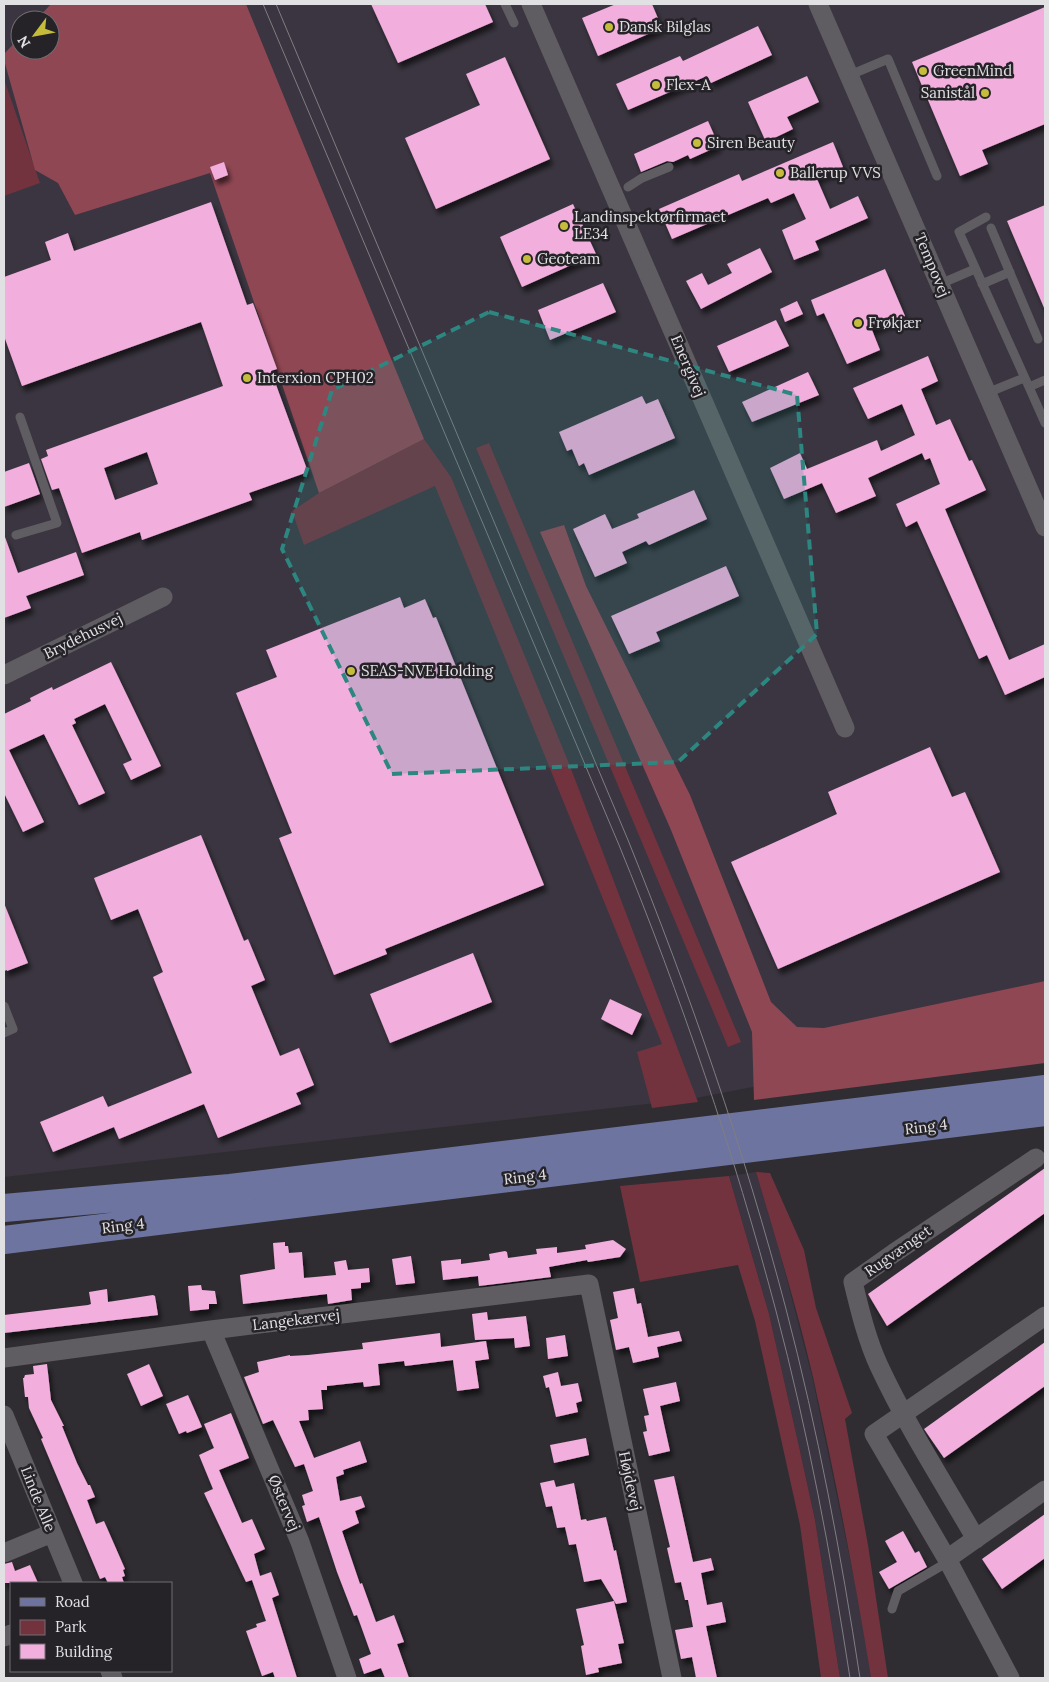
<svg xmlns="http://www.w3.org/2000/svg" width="1049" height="1682" font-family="Lora,serif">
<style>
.built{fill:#3a3540;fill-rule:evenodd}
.green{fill:#72333f}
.forest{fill:#904754}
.building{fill:#f2aedc;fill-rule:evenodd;filter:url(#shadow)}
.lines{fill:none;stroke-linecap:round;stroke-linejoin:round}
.service{stroke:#5f5d62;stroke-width:9}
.minor{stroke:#5f5d62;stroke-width:19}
.primary{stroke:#6d74a0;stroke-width:28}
.tram{stroke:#7f7e82;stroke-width:1}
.marked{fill:#2e8680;fill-opacity:0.2;stroke:#2e8680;stroke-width:4;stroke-dasharray:10 6;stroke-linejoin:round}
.poi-dot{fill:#c6bc3c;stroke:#252328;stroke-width:2}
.labels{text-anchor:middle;stroke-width:5;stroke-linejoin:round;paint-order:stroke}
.poi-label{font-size:15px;fill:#e1e0e3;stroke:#252328;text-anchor:start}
.street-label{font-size:15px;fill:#e1e0e3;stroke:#252328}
</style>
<defs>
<filter id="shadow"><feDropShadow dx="3" dy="5.5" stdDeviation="2.5" flood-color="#0009"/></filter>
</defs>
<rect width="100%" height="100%" fill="#2f2d32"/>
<path class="built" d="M4 4H1045V1030L691 1099 4 1177ZM20 20H50V50H20Z
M756 1172 780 1253 812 1376 859 1602 871 1678H840L815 1520 800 1451 769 1314 729 1176Z"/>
<path class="green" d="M4 79 40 183 4 196Z
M424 439 451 477 568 761 698 1102 652 1108 637 1052 662 1044 435 486 304 545 292 511 319 493Z
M489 443 741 1042 728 1047 476 448Z
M756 1172 770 1173 804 1250 816 1308 852 1413 845 1419 868 1545 888 1678H871C855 1577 835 1477 813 1377 797 1308 776 1240 756 1172Z
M729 1176 769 1314 800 1451 815 1520 840 1678H821L800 1525 755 1321 738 1265 640 1282 620 1186Z"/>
<path class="forest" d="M51 4H246L424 439 319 493 210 173 75 215 58 183 35 170 4 60V54L20 37V50H50V20H36Z
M564 525 586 586 690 795 771 1002 797 1027 824 1028 1045 981V1063L754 1100 752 1032 671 830 540 532Z"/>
<path class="building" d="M371 4H485L493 22 398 63Z
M616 4H652L662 28 598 56 582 18Z
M1045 7V124L982 150 988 164 960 176 912 62Z
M758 26 772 55 711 83 707 76 628 110 616 84 680 56 683 61Z
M505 57 550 159 436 209 405 138 480 105 466 74Z
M807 76 819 102 787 117 793 129 766 142 748 102Z
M708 121 719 146 690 159 688 155 673 162 667 161 641 172 634 154Z
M833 142 843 167 817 179 830 209 858 196 868 218 815 241 819 250 794 260 782 230 806 219 794 193 771 203 768 198 672 239 659 209 739 174 742 181Z
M224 162 228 175 215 180 210 167Z
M211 202 247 305 253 303 277 369 271 371 308 472 249 493 252 500 142 540 140 532 82 553 59 488 52 490 41 459 48 456 46 450 223 386 201 322 22 386 4 336V277L51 260 45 242 68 233 74 251ZM147 452 158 484 115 500 104 468Z
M573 204 596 254 522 287 500 237Z
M1045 205V310L1007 221Z
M760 248 772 272 701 309 686 281 702 273 708 285 732 273 727 264Z
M885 269 905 316 872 330 880 350 847 364 824 313 817 316 811 300Z
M603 283 616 312 550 340 538 310Z
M797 301 803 314 785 322 780 309Z
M776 320 789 346 729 372 717 346Z
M928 356 938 381 921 389 936 425 950 419 969 461 972 460 986 490 945 509 1009 660 1045 644V677L1005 695 987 655 979 659 917 521 906 527 896 504 940 484 930 458 925 460 922 453 868 478 876 496 836 513 822 483 784 499 770 468 800 453 807 469 877 440 881 451 915 435 902 404 868 419 853 388Z
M808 372 819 395 752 422 742 402Z
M642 396 646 404 658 399 675 438 589 475 584 463 579 466 572 449 567 451 559 432Z
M29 463 40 494 4 507V472Z
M694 490 707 519 649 545 646 541 622 552 627 563 595 577 573 529 605 514 612 529 639 518 637 514Z
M4 537H5L18 573 76 552 84 575 26 596 31 608 4 618Z
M726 566 739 596 656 632 660 641 629 654 611 616Z
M400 597 404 608 425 599 433 618 436 617 544 885 385 949 387 954 334 975 279 838 292 833 236 693 277 677 266 650Z
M111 662 161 766 131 780 123 764 132 760 105 704 74 719 76 723 72 725 105 793 79 805 44 734 9 750 44 822 23 832 4 793V714L31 701 30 698 52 687 53 690Z
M930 747 952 797 965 792 1000 872 778 969 731 862 837 814 828 792Z
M201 835 244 941 248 939 265 980 251 986 280 1056 299 1048 314 1085 296 1093 301 1104 218 1138 204 1104 119 1139 114 1127 53 1152 40 1122 103 1096 108 1107 192 1073 153 977 163 972 138 909 111 920 94 878Z
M4 903 28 963 7 971V970L4 971Z
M473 953 492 1002 390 1043 370 994Z
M610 999 642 1014 632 1035 601 1019Z
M1045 1168V1213L887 1326 868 1294Z
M613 1240 626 1249 620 1257 588 1262 587 1260 549 1267 551 1277 479 1286 478 1276 443 1280 441 1261 461 1259V1264L490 1260 489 1254 505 1251 507 1252 508 1258 537 1254 536 1249 557 1247V1253L586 1249 585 1245Z
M285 1242V1246H288L289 1253 302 1252 304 1278 336 1275 334 1262 346 1260 348 1270 369 1268 370 1282 361 1283V1288L351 1289 352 1300 328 1304 327 1294 243 1304 240 1275 275 1269 273 1243Z
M411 1256 415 1283 396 1285 392 1259Z
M201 1285 202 1290 215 1291 217 1304H209V1309L190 1311 188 1286Z
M634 1288 637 1304 641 1303 648 1337 679 1331 682 1341 657 1347 659 1357 633 1363 629 1347 616 1350 610 1320 618 1318 613 1292Z
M107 1289 108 1302 153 1295 155 1296 158 1315 4 1333V1315L88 1305 91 1304 89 1292Z
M487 1312 488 1320 526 1316 530 1346 515 1348 514 1338 475 1340 472 1314Z
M440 1333 441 1347 486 1341 489 1359 475 1361 479 1388 457 1391 453 1360 405 1366 404 1361 378 1364 380 1385 364 1387 363 1382 327 1386V1390H321L323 1409 308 1410 309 1420 299 1421 314 1458 360 1441 367 1462 343 1470 344 1474 336 1477 340 1501 361 1496 365 1507 355 1511 359 1523 342 1531 360 1584 362 1583 376 1622 394 1615 404 1642 397 1644 409 1678H385L381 1668 364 1674 359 1659 371 1654 357 1615 354 1616 337 1572 319 1517 307 1522 302 1506 305 1505 302 1495 313 1491 304 1464 295 1467 273 1420 263 1424 244 1377 259 1372 257 1362 290 1355V1356L308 1355 363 1349 362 1343Z
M565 1335 568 1356 548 1359 546 1338Z
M1045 1342V1386L944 1458 924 1429Z
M47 1364 51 1400 64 1426H62L77 1463 88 1485H90L95 1497 87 1500 96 1524 104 1521 125 1569 123 1570 125 1576 122 1577 124 1583H108L105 1577 100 1579 41 1439 43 1438 29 1408 28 1397H25L23 1378H24L25 1375 34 1374 33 1366Z
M149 1364 163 1396 141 1406 127 1374Z
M558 1372 561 1386 578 1383 582 1401 576 1403 578 1412 556 1417 549 1387 546 1388 543 1376Z
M676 1382 680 1401 660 1406 670 1451 649 1456 643 1432 647 1431 644 1416 649 1415 643 1389Z
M188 1395 202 1427 187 1433 186 1431 179 1434 166 1404Z
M231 1413 249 1458 219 1470 242 1523 252 1519 265 1549 254 1554 260 1576 271 1572 279 1595 272 1598 297 1678H275L273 1672 262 1676 246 1631 257 1627 256 1624 266 1621 252 1580 246 1582 204 1493 213 1489 199 1455 214 1448 204 1424Z
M586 1438 589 1455 554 1463 550 1445Z
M674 1476 693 1562 711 1558 714 1570 701 1573 707 1605 722 1602 726 1622 706 1626 717 1678H696L692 1657 681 1659 675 1630 693 1627 688 1600H685L681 1582 675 1583 667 1548 670 1547 654 1480Z
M554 1480 556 1487 574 1483 581 1520 586 1519 587 1521 606 1517 614 1551 616 1550 627 1602 616 1604 601 1579 584 1582 576 1544 569 1545 565 1527 557 1528 552 1506 546 1507 540 1483Z
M1045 1514V1558L1002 1589 982 1559Z
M903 1531 915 1553 919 1551 927 1567 889 1589 879 1572 897 1562 885 1541Z
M12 1562 15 1571 30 1565 38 1583H4V1564Z
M614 1601 624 1643 618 1644 622 1663 598 1668 599 1672 586 1675 581 1646 584 1645 576 1609Z"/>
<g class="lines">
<path class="service" d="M505 4 514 23
M850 75 888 59 937 176
M628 187 642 178 669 167
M986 217 959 232 1029 387
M991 228 1038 339
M940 284 975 269
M982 284 1010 272
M1045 380 1029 387 1045 423
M987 393 1024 378
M16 535 57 523 20 417
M4 1006 13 1029 4 1033
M892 1609 898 1591 948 1562"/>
<path class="minor" d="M531 4 845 728
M818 4 1045 527
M4 675 163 597
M211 1330 300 1542 347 1678
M4 1358 211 1330 589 1284 672 1678
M4 1415 73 1583
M976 1539C943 1482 907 1426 879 1366 867 1340 860 1311 853 1282L894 1253 1036 1158
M4 1553 52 1533
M947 1559 1045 1490
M4 1637 11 1634
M110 1671 113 1678
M1010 1678 947 1559 874 1434 1045 1316"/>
<path class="primary" d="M4 1208 230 1188 1045 1089
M4 1240 1045 1112"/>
<path class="tram" d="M263 4 619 845C681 997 734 1152 776 1311 808 1432 831 1555 850 1678
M276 4 628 840C690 994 744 1149 786 1309 818 1431 841 1554 860 1678"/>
</g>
<path class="marked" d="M489 312 797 395 817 634 678 762 392 774 282 549 332 390Z"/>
<g class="poi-dot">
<circle cx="609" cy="27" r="5"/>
<circle cx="923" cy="71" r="5"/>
<circle cx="656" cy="85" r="5"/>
<circle cx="985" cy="93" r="5"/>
<circle cx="697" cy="143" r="5"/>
<circle cx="780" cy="173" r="5"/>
<circle cx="564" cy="226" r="5"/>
<circle cx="527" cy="259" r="5"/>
<circle cx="858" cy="323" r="5"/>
<circle cx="247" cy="378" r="5"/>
<circle cx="351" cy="671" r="5"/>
</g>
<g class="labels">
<g class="poi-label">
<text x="619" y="32">Dansk Bilglas</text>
<text x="933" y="76">GreenMind</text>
<text x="666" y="90">Flex-A</text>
<text x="975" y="98" text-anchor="end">Sanistål</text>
<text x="707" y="148">Siren Beauty</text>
<text x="790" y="178">Ballerup VVS</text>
<text x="574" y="222">Landinspektørfirmaet<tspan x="574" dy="17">LE34</tspan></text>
<text x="537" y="264">Geoteam</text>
<text x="868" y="328">Frøkjær</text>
<text x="257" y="383">Interxion CPH02</text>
<text x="361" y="676">SEAS-NVE Holding</text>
</g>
<g class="street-label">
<text transform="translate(932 265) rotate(67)" y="5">Tempovej</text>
<text transform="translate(688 366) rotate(67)" y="5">Energivej</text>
<text transform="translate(83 636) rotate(-26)" y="5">Brydehusvej</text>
<text transform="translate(926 1127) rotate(-7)" y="5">Ring 4</text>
<text transform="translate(525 1177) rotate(-7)" y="5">Ring 4</text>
<text transform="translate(123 1226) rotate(-7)" y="5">Ring 4</text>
<text transform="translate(898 1251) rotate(-35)" y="5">Rugvænget</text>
<text transform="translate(296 1320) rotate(-7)" y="5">Langekærvej</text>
<text transform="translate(630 1481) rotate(78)" y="5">Højdevej</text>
<text transform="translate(38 1499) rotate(68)" y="5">Linde Alle</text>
<text transform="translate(284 1503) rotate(67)" y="5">Østervej</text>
</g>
</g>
<rect width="1049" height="1682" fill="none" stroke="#e1e0e3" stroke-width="10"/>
<rect x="10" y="1582" width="162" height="90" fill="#252328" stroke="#706f73"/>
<rect x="20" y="1598" width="25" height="8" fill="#6d74a0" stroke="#706f73"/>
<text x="55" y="1607" font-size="15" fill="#e1e0e3">Road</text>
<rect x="20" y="1620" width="25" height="15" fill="#72333f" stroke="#706f73"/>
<text x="55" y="1632" font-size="15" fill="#e1e0e3">Park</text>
<rect x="20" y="1644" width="25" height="15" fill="#f2aedc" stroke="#706f73"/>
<text x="55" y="1657" font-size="15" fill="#e1e0e3">Building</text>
<g transform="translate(35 35) rotate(238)"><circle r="24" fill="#252328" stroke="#706f73"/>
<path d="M0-4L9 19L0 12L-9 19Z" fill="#c6bc3c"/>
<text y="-8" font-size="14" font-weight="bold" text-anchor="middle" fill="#e1e0e3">N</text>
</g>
</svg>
